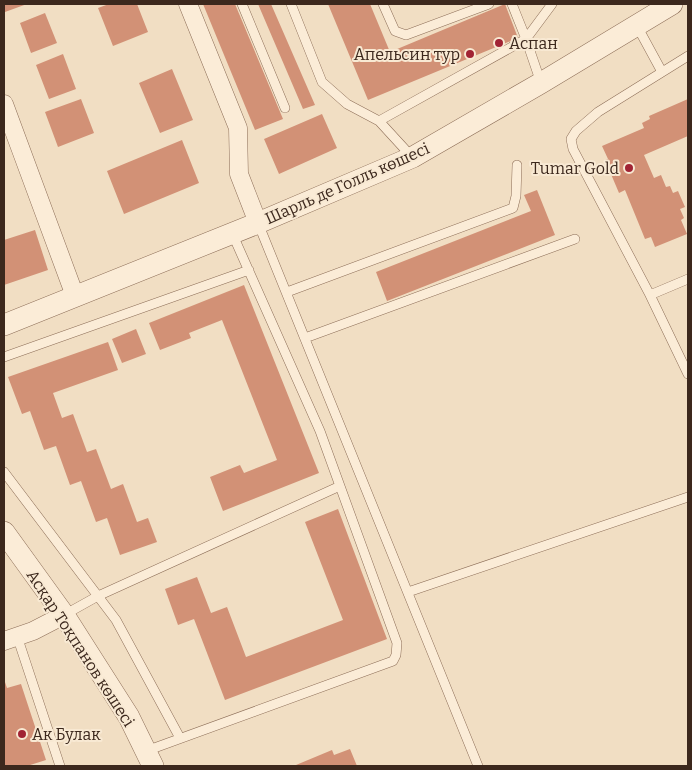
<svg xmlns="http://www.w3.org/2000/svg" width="692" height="770" font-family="Bitter,serif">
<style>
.building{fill:#d29176}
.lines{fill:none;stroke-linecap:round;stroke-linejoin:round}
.service-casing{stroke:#8d6e58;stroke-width:10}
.minor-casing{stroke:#8d6e58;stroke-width:19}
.tertiary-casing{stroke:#8d6e58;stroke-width:22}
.service{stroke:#fbecd7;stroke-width:9}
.minor{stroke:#fbecd7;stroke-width:18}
.tertiary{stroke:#fbecd7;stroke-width:21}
.poi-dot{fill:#a12334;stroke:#f8e9d3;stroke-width:2}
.labels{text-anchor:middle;stroke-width:4;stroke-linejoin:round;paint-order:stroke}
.poi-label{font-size:16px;fill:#3c281d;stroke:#f8e9d3;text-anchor:start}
.street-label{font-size:16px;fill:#3c281d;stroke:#f8e9d3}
</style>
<rect width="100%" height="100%" fill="#f1dec3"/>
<path class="building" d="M4 4H27L5 12Z
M109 4H137L148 32 113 46 98 8Z
M203 4H235L283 119 255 130Z
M258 4H271L315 105 303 109Z
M328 4H370L390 52 505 4 518 38 368 100Z
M45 13 57 43 31 53 20 23Z
M63 54 76 89 49 99 36 65Z
M172 69 193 120 160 133 139 83Z
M81 99 94 133 58 147 45 112Z
M688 99V136L644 155 654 178 661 175 666 187 670 186 673 193 678 191 685 207 680 209 684 218 681 220 687 234 655 247 651 237 645 239 625 190 619 193 605 160 608 159 602 146 644 128 642 123 650 119 649 116Z
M322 114 337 148 279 174 264 139Z
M182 140 199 183 124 214 107 171Z
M537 190 555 235 387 301 376 272 531 211 524 195Z
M35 230 48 270 4 285V240Z
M244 285 319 473 223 511 210 477 240 465 244 473 277 460 222 320 189 333 191 338 160 350 149 323Z
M136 329 146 354 122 363 112 339Z
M108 342 118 370 53 393 62 418 73 414 87 452 96 449 111 489 123 484 137 522 148 518 157 542 120 555 107 518 96 522 81 481 70 485 56 446 44 450 30 411 22 414 8 377Z
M338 509 387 639 225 700 194 619 178 625 165 589 197 577 211 613 227 607 246 657 343 620 305 522Z
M4 679 7 688 21 684 46 760 27 766H4Z
M350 749 357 766H296V765L332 750 334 755Z"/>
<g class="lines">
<defs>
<path id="service" d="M242 4 285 108
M291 4 322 82 347 104 379 121 412 157
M383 4 395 31 406 35 489 4
M512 4 526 39
M637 26 662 72
M526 39 552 4
M688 56 598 112 576 131 571 139 573 149 650 295 688 374
M379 121 526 39 541 83
M258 223 478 766
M287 292 513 208 516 196 517 165
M650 295 688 279
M305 338 575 239
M4 357 249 270
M4 472 116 620 180 738
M408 592 688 497
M64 615 98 596 340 486
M17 636 60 766
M146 751 393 661 396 655 397 643 320 431 232 233"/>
<path id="minor" d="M188 4 238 128 239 174 258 223
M4 104 75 296
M4 641 33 631 64 615"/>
<path id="tertiary" d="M4 325 258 223 413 157 541 83 672 4
M4 532 64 615 129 717 153 766"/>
</defs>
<use href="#service" class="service-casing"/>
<use href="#minor" class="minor-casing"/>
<use href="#tertiary" class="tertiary-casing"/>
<use href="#service" class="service"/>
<use href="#minor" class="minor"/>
<use href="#tertiary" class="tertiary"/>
</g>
<g class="poi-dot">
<circle cx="499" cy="43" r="5"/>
<circle cx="470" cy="54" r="5"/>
<circle cx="629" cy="168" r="5"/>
<circle cx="22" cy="734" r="5"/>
</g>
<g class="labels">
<g class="poi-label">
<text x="509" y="49">Аспан</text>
<text x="460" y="60" text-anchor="end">Апельсин тур</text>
<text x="619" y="174" text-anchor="end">Tumar Gold</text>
<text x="32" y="740">Ак Булак</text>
</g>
<g class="street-label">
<text transform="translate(347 183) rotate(-24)" y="6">Шарль де Голль көшесі</text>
<text transform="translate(81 648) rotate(57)" y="6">Асқар Тоқпанов көшесі</text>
</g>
</g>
<rect width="692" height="770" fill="none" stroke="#3c281d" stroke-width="10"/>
</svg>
